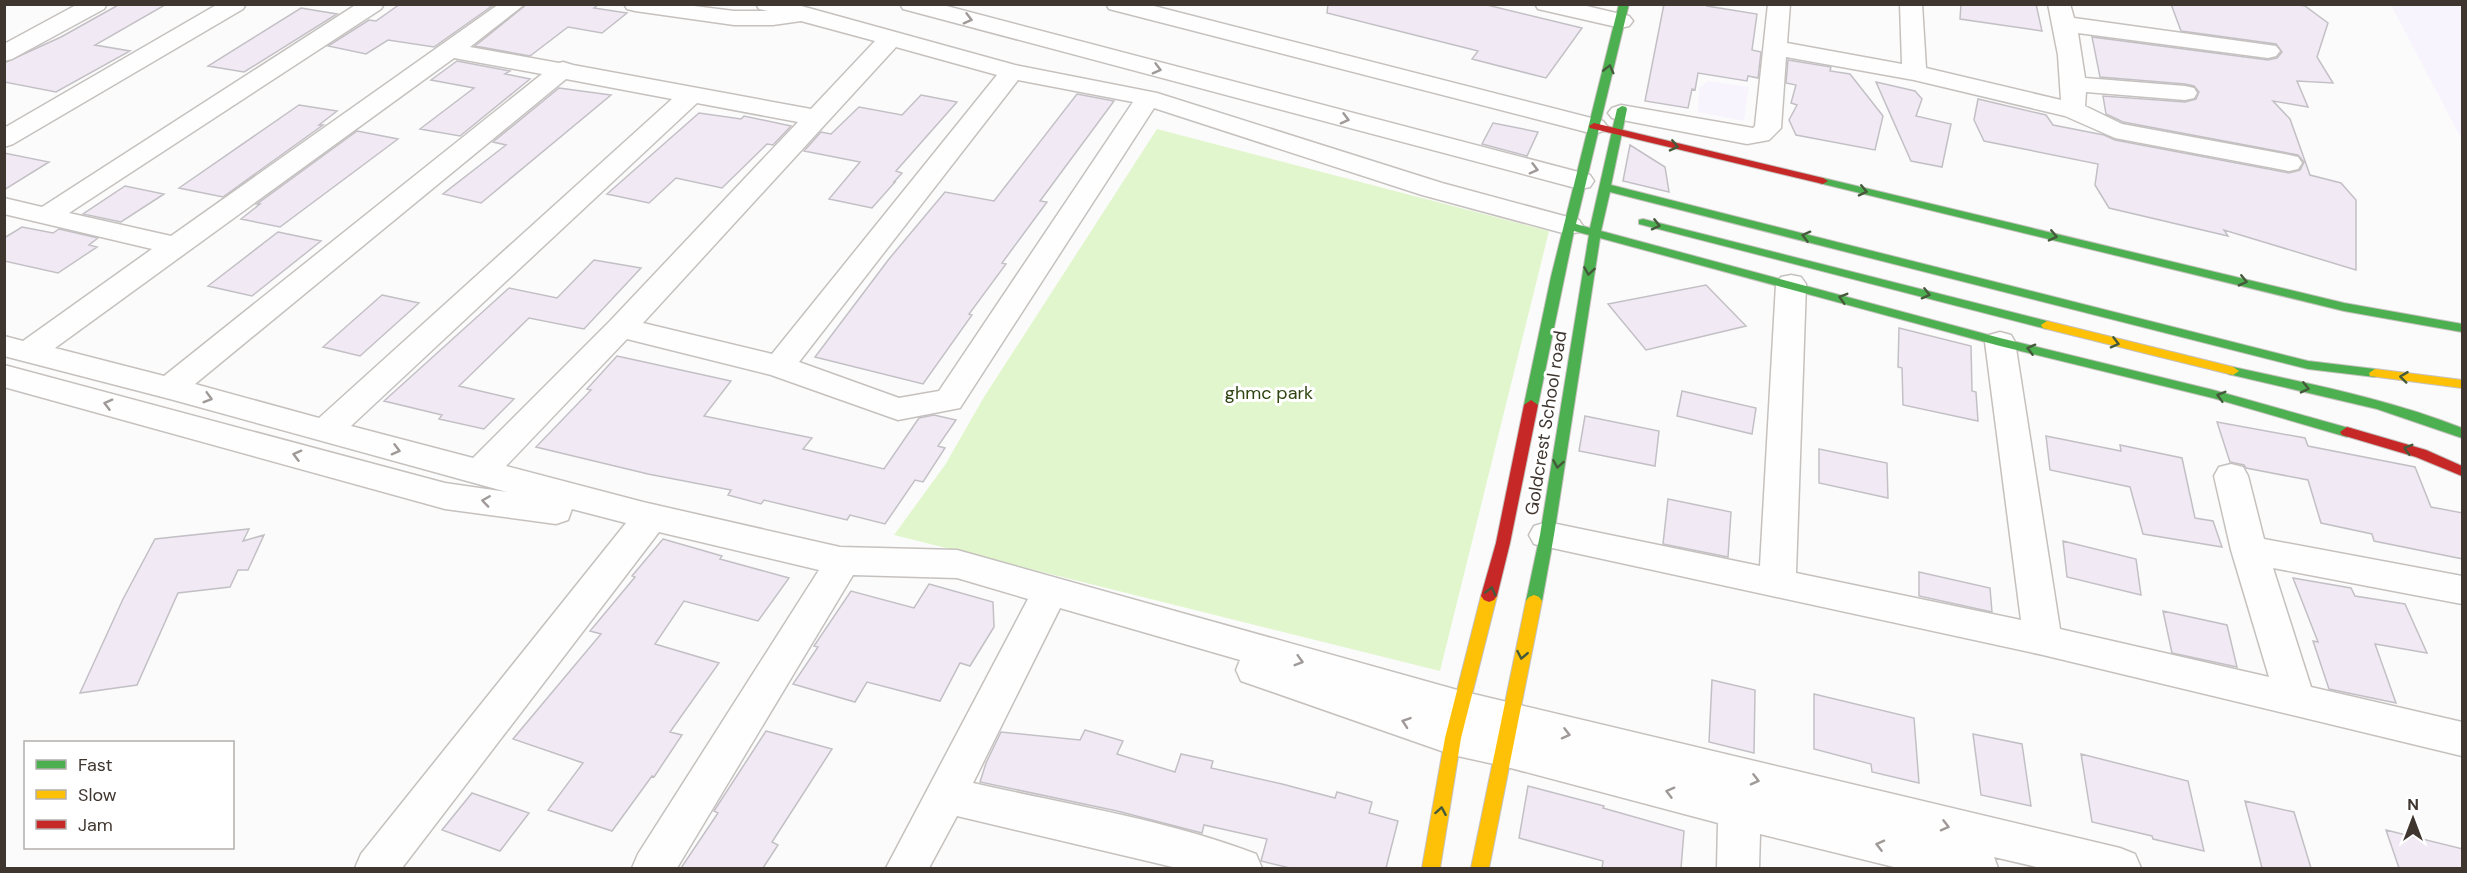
<svg xmlns="http://www.w3.org/2000/svg" width="2467" height="873" font-family="'DM Sans',sans-serif">
<style>
.education{fill:#f8f4fd}
.green{fill:#e2f6cd}
.building{fill:#f1e9f4;stroke:#c3c0c5;stroke-width:1.5}
.lines{fill:none;stroke-linecap:round;stroke-linejoin:round}
.street-casing{stroke:#c5c1be;stroke-width:3}
.fast-casing{stroke:#c5c1be;stroke-width:2}
.slow-casing{stroke:#c5c1be;stroke-width:2}
.jam-casing{stroke:#c5c1be;stroke-width:2}
.street{fill:#fefefe;fill-rule:evenodd}
.fast{fill:#4caf50;fill-rule:evenodd}
.slow{fill:#ffc107;fill-rule:evenodd}
.jam{fill:#c62828;fill-rule:evenodd}
.oneway{stroke:#9f9a97}
.oneway2{stroke:#445a3a}
.labels{text-anchor:middle;stroke-width:6;stroke-linejoin:round;paint-order:stroke}
.park-label{font-size:18px;fill:#2e4310;stroke:#fff}
.street-label{font-size:18px;fill:#403630;stroke:#fff}
</style>
<rect width="100%" height="100%" fill="#fbfbfb"/>
<path class="education" d="M2391 5H2462V140Z
M1708 81 1749 87 1744 121 1698 112 1699 88Z"/>
<path class="green" d="M1157 129 1549 231 1440 671 894 535 945 465 984 397Z"/>
<path class="building" d="M120 4 165 5 95 45 130 51 56 92 4 82V63L61 37Z
M400 4H480L492 6 434 47 388 40 366 54 328 46 369 20 376 21Z
M527 4H599L594 8 627 13 602 33 568 27 530 56 475 46Z
M1328 4H1483L1582 28 1546 78 1472 59 1478 51 1327 13Z
M1664 4H1707V6L1757 14 1752 50 1761 52 1758 78 1748 76 1747 81 1698 73 1695 90 1692 89 1688 108 1645 101Z
M1961 4H2036L2042 31 1960 19Z
M2171 4H2294L2305 6 2328 23 2317 57 2333 83 2297 81 2308 107 2273 101 2290 119 2310 175 2341 183 2356 200V270L2224 230 2228 236 2109 208 2095 185 2098 164 1984 141 1974 120 1978 99 2046 115 2053 125 2104 135 2115 140 2289 173 2300 170 2304 162 2298 155 2123 122 2106 114 2103 96 2185 102 2196 99 2199 92 2194 86 2185 84 2100 77 2092 37 2268 60 2277 58 2282 52 2276 44 2181 31Z
M301 8 337 14 244 72 208 66Z
M1788 60 1831 67 1830 71 1850 74 1883 116 1875 150 1796 135 1789 120 1797 105 1791 103 1796 85 1786 83Z
M457 61 510 71 505 74 530 79 460 136 420 129 474 88 431 80Z
M1876 82 1915 91 1922 99 1916 116 1951 124 1942 167 1911 161Z
M559 88 611 95 481 203 443 194 506 145 493 142Z
M1077 94 1114 101 1040 201 1047 202 1002 263 1006 264 969 314 972 315 923 384 815 357 889 259 945 192 994 201Z
M921 95 957 102 896 171 902 173 894 182H895L872 208 829 199 860 162 804 151 821 132 831 134 859 107 902 115Z
M299 105 337 111 319 125H323L223 197 179 188Z
M699 113 741 119 744 116 791 126 773 145 767 144 722 188 676 178 649 203 607 194Z
M1493 123 1538 132 1527 156 1482 144Z
M357 131 398 139 280 227 241 219 260 204H257Z
M1630 145 1665 167 1669 192 1623 181Z
M4 153 49 162 4 190Z
M125 186 164 194 121 222 83 214Z
M22 227 53 233 59 229 98 238 89 245 97 247 58 273 4 261V238Z
M278 232 321 241 252 296 208 286Z
M594 260 641 268 584 329 529 318 459 386 514 399 484 429 439 419 442 415 384 401 509 288 557 298Z
M1706 285 1746 326 1646 350 1608 304Z
M382 295 419 303 360 356 323 347Z
M1899 328 1971 346 1972 391 1976 392 1978 421 1903 405 1902 368 1898 367Z
M617 356 731 381 704 416 812 438 803 449 884 469 919 418 934 415 956 420 938 446 945 448 923 482 915 480 885 524 850 515 847 520 764 500 761 504 728 495 731 490 648 474 536 447 591 390 587 389Z
M1682 391 1756 408 1752 434 1677 416Z
M1585 416 1659 431 1655 466 1579 451Z
M2217 422 2305 438 2308 446 2415 467 2431 507 2463 513V559L2374 541 2372 534 2321 523 2308 480 2246 468 2244 465 2230 462Z
M2046 436 2121 451 2120 445 2182 458 2195 518 2213 521 2222 547 2143 534 2130 487 2050 470Z
M1819 449 1887 463 1888 498 1819 483Z
M1668 499 1731 512 1728 557 1663 544Z
M249 529 243 541 264 535 248 570H238L230 587 178 593 137 685 80 693 123 599 155 539Z
M663 539 722 556 720 559 789 578 758 621 684 601 655 644 719 663 670 732 682 735 654 777 652 776 612 831 548 810 583 763 513 739 601 634 590 631 635 577 632 576Z
M2063 541 2136 559 2141 595 2067 577Z
M1919 572 1990 588 1992 612 1919 596Z
M2293 578 2351 588 2355 596 2405 604 2427 653 2375 644 2396 703 2329 689 2313 641 2318 642Z
M929 584 993 602 994 627 970 666 960 663 940 701 867 682 855 702 793 684 818 647 814 646 851 591 914 608Z
M2163 611 2227 625 2237 667 2172 653Z
M1712 680 1755 690 1754 753 1709 742Z
M1814 694 1914 718 1919 783 1872 772 1871 764 1814 749Z
M1085 730 1123 741 1117 754 1175 772 1181 754 1213 761 1211 768 1282 784 1335 798 1337 792 1372 802 1369 813 1398 821 1386 868H1290L1261 861 1267 839 1204 825 1202 833 1117 811 980 782 986 763 1001 732 1080 740Z
M766 731 832 749 772 842 778 845 763 868H681L718 813 714 811Z
M1973 734 2022 744 2031 806 1981 795Z
M2081 754 2188 781 2204 851 2153 839 2152 836 2092 822Z
M1528 786 1604 806 1603 808 1684 831 1681 868H1602L1603 861 1519 838Z
M472 793 529 813 500 851 442 830Z
M2245 801 2294 812 2311 868H2262Z
M2386 830 2463 849V868H2399Z"/>
<g class="lines">
<defs>
<path id="street" d="M78 4H107L104 9 12 59 4 61V44Z
M218 4H246L243 9 13 144 4 147V128Z
M357 4H384L381 9 69 213 171 236 499 4H525L470 47 559 63 563 62 573 65 811 109 875 41 801 21 773 25H734L635 11 627 9 624 4H678L734 11H768L759 9 756 4H794L1015 65 1157 93 1442 183 1579 220 1583 226 1579 232 1569 234 1559 232 1422 195 1154 108 960 408 898 420 771 375 627 339 506 466 643 502 840 547 957 550 1461 691 2120 848 2135 854 2141 868H2041L1994 857 1998 868H1898L1760 834 1759 868H1717L1718 823 1503 766 1453 755 1241 681 1236 670 1240 660 1060 608 973 783C1065 804 1169 820 1256 854L1262 868H1177L957 816 929 868H886L1028 599 957 578 853 575 677 868H632L638 854 819 570 659 532 402 868H355L361 854 626 523 572 509 568 520 556 524 445 509 4 387V365L445 483 507 492 170 399 4 356V336L23 341 152 249 4 214V198L42 207ZM896 47 997 75 772 354 643 323ZM454 58 542 74 164 376 55 348ZM566 79 672 99 319 418 195 384ZM1018 80 1133 102 939 391 899 398 799 362ZM697 103 798 122 610 321 473 458 351 426Z
M900 4H939L1590 175 1594 181 1590 187 1581 189 1572 187 903 9Z
M1106 4H1146L1603 121 1607 126 1603 131 1594 134 1109 9Z
M1535 4H1578L1629 16 1633 21 1629 26 1621 28 1538 9Z
M1768 4H1790L1787 43 1902 64 1900 4H1922L1926 68 2061 100 2058 55 2048 4H2070L2074 18 2276 46 2280 51 2276 56 2268 58 2078 33 2085 78 2185 86 2194 88 2197 93 2194 98 2185 100 2086 92 2085 106 2122 124 2289 155 2298 157 2302 163 2298 169 2289 171 2115 138 2065 116 1914 80 1786 57 1781 128 1769 140 1747 144 1612 118 1608 113 1612 108 1621 105 1753 128 1755 126Z
M1791 275 1801 277 1806 284 1796 573 2021 620 1985 342 1989 335 2000 332 2011 335 2015 342 2060 629 2269 677 2231 550 2214 476 2219 467 2231 464 2243 467 2248 476 2264 539 2462 576V604L2273 568 2311 687 2462 722V756L2043 655 1534 544 1529 535 1534 526 1547 522 1760 566 1776 284 1781 277Z"/>
<path id="fast" d="M1619 4H1629L1576 224 1590 228 1617 109 1622 106 1626 107 1627 109 1611 185 2308 361 2375 369 2381 373 2375 377 2308 369 1610 192 1601 231 2000 338 2213 390 2352 429 2354 432 2347 437 2213 398 2000 346 1600 238 1554 535 1542 601 1539 605 1534 607 1529 605 1526 601 1540 535 1589 235 1574 231 1538 405 1531 410 1524 405 1551 277Z
M1823 178 2344 303 2462 324V332L2344 311 1819 183V179Z
M1643 219 2047 321 2053 325 2047 329 1639 224V220Z
M2233 367C2310 384 2388 399 2462 428V438L2377 409 2228 374 2227 371 2228 368Z"/>
<path id="slow" d="M2047 321 2233 367 2239 371 2233 375 2043 328 2041 325Z
M2375 369 2462 380V388L2370 376 2369 373Z
M1489 590 1494 592 1497 596 1461 738 1440 868H1422L1445 738 1481 596 1484 592Z
M1534 595 1539 597 1542 601 1489 868H1471L1526 601 1529 597Z"/>
<path id="jam" d="M1594 123 1823 178 1828 181 1823 184 1590 128 1589 126Z
M1531 400 1538 405 1510 543 1497 596 1494 600 1489 602 1484 600 1481 596 1496 543 1524 405Z
M2347 427 2426 450 2462 466V476L2416 457 2342 435 2340 432Z"/>
</defs>
<use href="#street" class="street-casing"/>
<use href="#fast" class="fast-casing"/>
<use href="#slow" class="slow-casing"/>
<use href="#jam" class="jam-casing"/>
<use href="#street" class="street"/>
<use href="#fast" class="fast"/>
<use href="#slow" class="slow"/>
<use href="#jam" class="jam"/>
</g>
<defs><path id="oneway-chevron" d="M-2-3.5L2.5 0L-2 3.5" fill="none" stroke-width="1.6" stroke-linecap="round" stroke-linejoin="round" transform="scale(1.5)"/></defs>
<g class="oneway">
<use href="#oneway-chevron" transform="translate(968 19) rotate(15)"/>
<use href="#oneway-chevron" transform="translate(1157 69) rotate(15)"/>
<use href="#oneway-chevron" transform="translate(1345 119) rotate(15)"/>
<use href="#oneway-chevron" transform="translate(1534 169) rotate(15)"/>
<use href="#oneway-chevron" transform="translate(208 398) rotate(16)"/>
<use href="#oneway-chevron" transform="translate(108 404) rotate(-165)"/>
<use href="#oneway-chevron" transform="translate(396 450) rotate(15)"/>
<use href="#oneway-chevron" transform="translate(297 455) rotate(-165)"/>
<use href="#oneway-chevron" transform="translate(486 501) rotate(-172)"/>
<use href="#oneway-chevron" transform="translate(1299 661) rotate(16)"/>
<use href="#oneway-chevron" transform="translate(1406 722) rotate(-161)"/>
<use href="#oneway-chevron" transform="translate(1566 734) rotate(14)"/>
<use href="#oneway-chevron" transform="translate(1755 780) rotate(14)"/>
<use href="#oneway-chevron" transform="translate(1670 792) rotate(-165)"/>
<use href="#oneway-chevron" transform="translate(1945 826) rotate(14)"/>
<use href="#oneway-chevron" transform="translate(1880 845) rotate(-166)"/>
</g>
<g class="oneway2">
<use href="#oneway-chevron" transform="translate(1609 69) rotate(-76)"/>
<use href="#oneway-chevron" transform="translate(1674 146) rotate(13)"/>
<use href="#oneway-chevron" transform="translate(1863 191) rotate(13)"/>
<use href="#oneway-chevron" transform="translate(1656 225) rotate(14)"/>
<use href="#oneway-chevron" transform="translate(1806 236) rotate(-166)"/>
<use href="#oneway-chevron" transform="translate(2053 236) rotate(13)"/>
<use href="#oneway-chevron" transform="translate(1589 271) rotate(99)"/>
<use href="#oneway-chevron" transform="translate(2243 281) rotate(13)"/>
<use href="#oneway-chevron" transform="translate(1926 294) rotate(14)"/>
<use href="#oneway-chevron" transform="translate(1843 298) rotate(-164)"/>
<use href="#oneway-chevron" transform="translate(2115 343) rotate(14)"/>
<use href="#oneway-chevron" transform="translate(2031 349) rotate(-166)"/>
<use href="#oneway-chevron" transform="translate(2404 377) rotate(-173)"/>
<use href="#oneway-chevron" transform="translate(2305 388) rotate(13)"/>
<use href="#oneway-chevron" transform="translate(2221 396) rotate(-164)"/>
<use href="#oneway-chevron" transform="translate(2408 449) rotate(-164)"/>
<use href="#oneway-chevron" transform="translate(1558 464) rotate(99)"/>
<use href="#oneway-chevron" transform="translate(1491 591) rotate(-76)"/>
<use href="#oneway-chevron" transform="translate(1522 655) rotate(101)"/>
<use href="#oneway-chevron" transform="translate(1441 811) rotate(-80)"/>
</g>
<g class="labels">
<g class="park-label">
<text x="1269" y="399">ghmc park</text>
</g>
<g class="street-label">
<text transform="translate(1546 423) rotate(-81)" y="6">Goldcrest School road</text>
</g>
</g>
<rect width="2467" height="873" fill="none" stroke="#403630" stroke-width="12"/>
<rect x="24" y="741" width="210" height="108" fill="#ffffff" stroke="#b3afac" stroke-width="1.5"/>
<rect x="36" y="760" width="30" height="9" fill="#4caf50" stroke="#b3afac" stroke-width="1.5"/>
<text x="78" y="771" font-size="18" fill="#403630">Fast</text>
<rect x="36" y="790" width="30" height="9" fill="#ffc107" stroke="#b3afac" stroke-width="1.5"/>
<text x="78" y="801" font-size="18" fill="#403630">Slow</text>
<rect x="36" y="820" width="30" height="9" fill="#c62828" stroke="#b3afac" stroke-width="1.5"/>
<text x="78" y="831" font-size="18" fill="#403630">Jam</text>
<g transform="translate(2413 819)" stroke="#ffffff" stroke-width="4.5" paint-order="stroke">
<path d="M0-4.5L10 22L0 15L-10 22Z" fill="#403630"/>
<text y="-9" font-size="16" font-weight="bold" text-anchor="middle" fill="#403630">N</text>
</g>
</svg>
